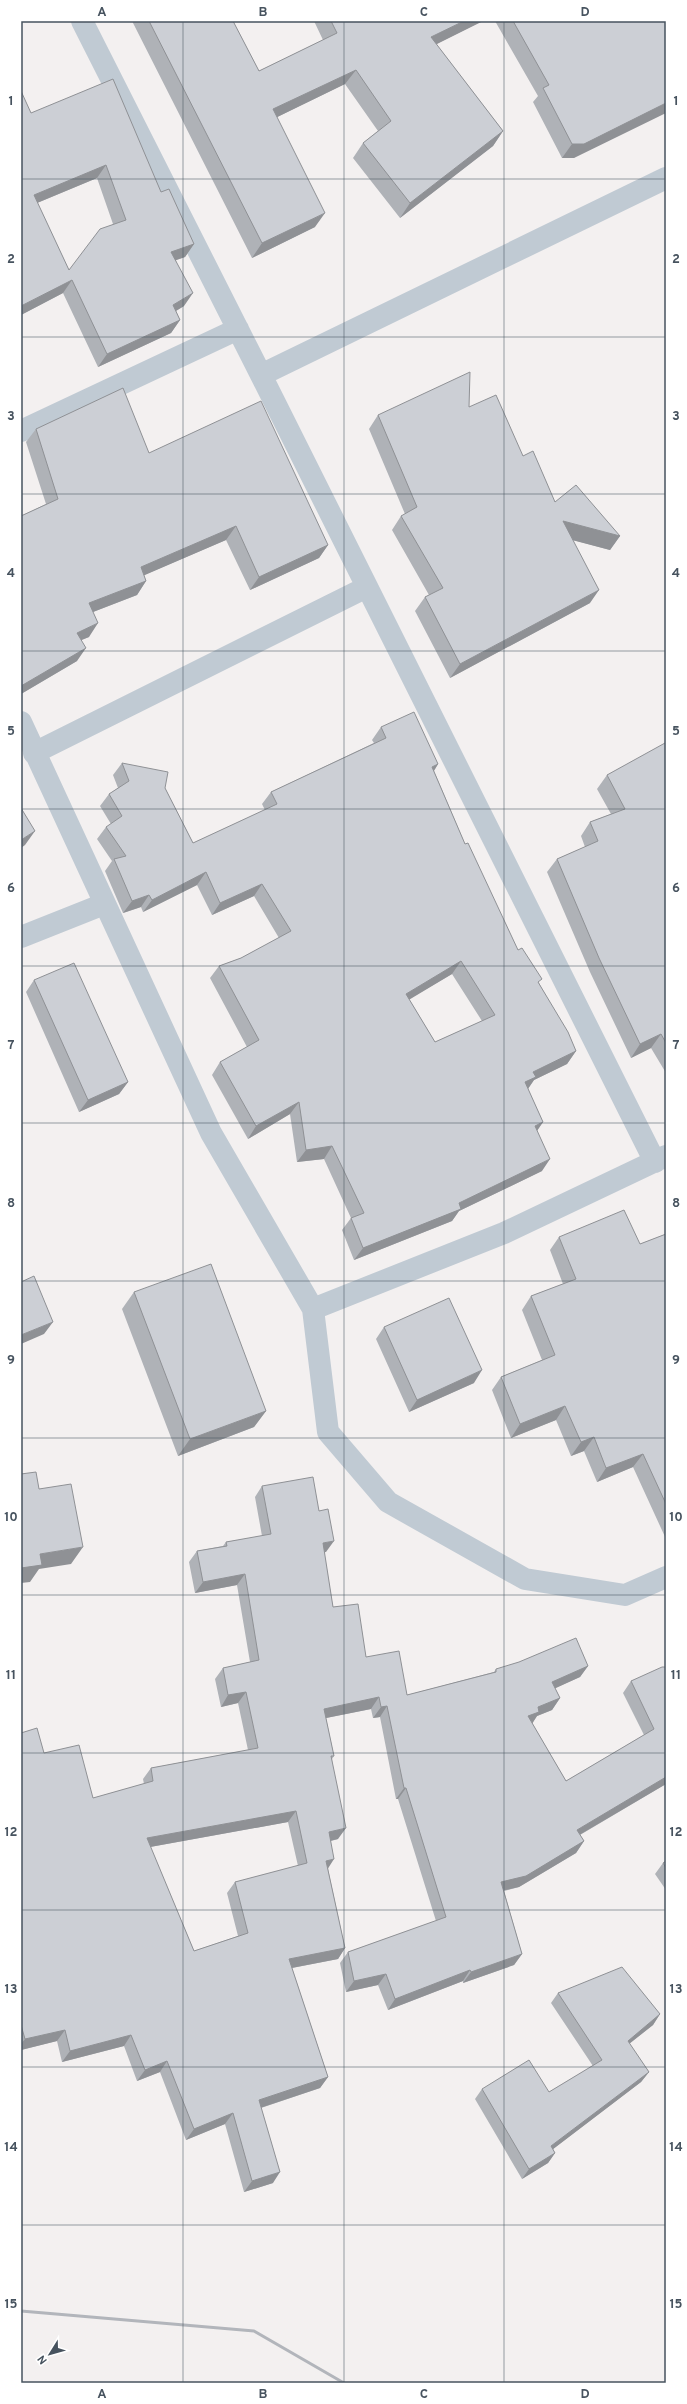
<svg xmlns="http://www.w3.org/2000/svg" width="687" height="2404" font-family="Overpass,sans-serif">
<style>
.lines{fill:none;stroke-linecap:round;stroke-linejoin:round}
.minor{stroke:#c0cad3;stroke-width:22}
.rail{stroke:#b2b5bb;stroke-width:3}
.wall{fill:#afb2b7;fill-rule:evenodd}
.shaded-wall{fill:#8f9195}
.building{fill:#cccfd5;stroke:#8f9195;fill-rule:evenodd}
.grid{fill:none;stroke:#47535f;stroke-width:1;stroke-opacity:0.55}
.neatline{fill:none;stroke:#47535f;stroke-width:1.5}
.grid-label{font-size:13px;text-anchor:middle;font-weight:bold;fill:#47535f}
</style>
<rect width="100%" height="100%" fill="#f3f0f0"/>
<g class="lines">
<path class="minor" d="M82 21 261 375 666 178
M261 375 655 1162
M21 431 238 329
M21 722 211 1133 313 1309 328 1432 388 1502 525 1579 625 1595 666 1577
M34 753 367 587
M21 937 104 904
M313 1309 504 1233 666 1156"/>
<path class="rail" d="M21 2311 254 2331 344 2383"/>
</g>
<path class="wall" d="M132 21H233L259 71 323 40 314 21H483L436 44 503 131 493 146 400 218 353 158 363 143 378 131 345 84 277 117 315 227 252 258Z
M495 21H666L574 158H562L533 102 538 96Z
M31 113 161 192 194 244 185 257 176 260 184 306 176 311 180 320 171 333 98 367 63 293 21 315ZM97 178 113 224 69 270 37 203Z
M469 407 523 456 555 502 620 536 610 550 573 540 590 603 450 678 415 611 425 597 429 595 392 530 401 516 405 514 369 429 378 415Z
M36 429 149 453 328 545 319 558 250 590 226 540 144 575 146 581 137 595 93 612 89 637 81 640 77 661 21 694V516L46 504 26 442Z
M381 727 438 764 434 771 465 844 518 950 539 983 576 1051 567 1064 534 1080 528 1089 543 1122 537 1131 542 1171 459 1211 452 1221 354 1260 342 1230 351 1218 324 1159 297 1162 290 1114 248 1139 212 1075 220 1062 247 1047 210 978 219 966 241 958 279 938 254 896 212 915 197 885 143 912 141 907 123 913 105 871 112 861 97 839 106 827 111 824 100 806 109 794 118 788 113 775 122 763 165 788 193 843 265 810 262 804 271 792 374 743 372 740ZM452 974 482 1021 435 1042 409 999Z
M666 744V1073L651 1048 631 1058 590 972 547 872 557 859 585 847 581 836 590 822 611 814 597 789 607 775Z
M34 980 128 1082 119 1094 79 1112 26 992Z
M666 1234V1539L633 1467 597 1482 584 1451 571 1456 556 1420 511 1438 492 1390 501 1377 542 1360 522 1310 531 1296 563 1284 550 1250 559 1237 640 1244Z
M134 1292 266 1411 254 1427 178 1456 122 1309Z
M384 1327 474 1383 409 1412 376 1339Z
M262 1486 326 1552H324L333 1607 366 1657 407 1695 494 1672 496 1669 588 1666 580 1677 555 1688 560 1698 552 1710 537 1716 532 1723 566 1781 644 1735 623 1693 631 1681 666 1667V1784L580 1835 584 1841 576 1853 519 1887 504 1891 522 1954 514 1965 463 1983V1981L388 2010 378 1985 346 1992 340 1963 348 1952 436 1921 398 1799H396L380 1717 373 1718 371 1709 326 1718 334 1756 332 1759 338 1839 331 1841 328 1869 345 1948 338 1959 292 1968 328 2077 320 2088 261 2108 273 2183 244 2192 225 2124 186 2140 160 2072 137 2081 124 2046 62 2062 57 2041 21 2050V1733L93 1798 144 1784 143 1779 151 1768 248 1750 238 1703 221 1707 215 1679 223 1668 250 1662 237 1585 195 1593 189 1562 197 1551 223 1546 226 1542 262 1536 255 1497ZM288 1822 298 1866 235 1882 227 1893 238 1936 194 1951 150 1847Z
M666 1861V1890L655 1874 663 1863Z
M558 1993 660 2014 653 2025 629 2044 649 2072 641 2082 553 2149 555 2153 548 2163 522 2179 475 2099 482 2089 549 2092 593 2066 551 2003Z"/>
<path class="shaded-wall" d="M464 21H483L421 52 431 37Z
M356 70 345 84 263 124 273 109Z
M666 103V113L574 158H562L572 144Z
M503 131 493 146 400 218 410 203Z
M106 165 97 178 25 208 34 195Z
M325 213 315 227 252 258 262 243Z
M194 244 185 257 162 265 171 252Z
M72 280 63 293 21 315V306Z
M193 293 184 306 164 318 173 305Z
M180 320 171 333 98 367 107 354Z
M563 521 620 536 610 550 553 535Z
M236 526 226 540 131 581 141 567Z
M328 545 319 558 250 590 259 577Z
M146 581 137 595 80 617 89 603Z
M599 590 590 603 450 678 460 664Z
M98 623 89 637 67 646 77 633Z
M86 648 77 661 21 694V686Z
M438 764 430 777 432 767Z
M35 831 25 845 21 848V840Z
M206 872 197 885 143 912 152 900Z
M262 884 254 896 212 915 220 903Z
M149 895 141 907 123 913 132 901Z
M461 961 452 974 397 1007 406 994Z
M661 1034 651 1048 631 1058 640 1044Z
M576 1051 567 1064 534 1080 527 1090 525 1082 533 1072Z
M128 1082 119 1094 79 1112 88 1100Z
M299 1102 290 1114 248 1139 256 1126Z
M543 1122 534 1135 535 1126Z
M332 1146 324 1159 297 1162 306 1150Z
M550 1159 542 1171 459 1211 452 1221 354 1260 363 1248 459 1203Z
M53 1322 44 1334 21 1344V1335Z
M482 1370 474 1383 409 1412 417 1400Z
M565 1406 556 1420 511 1438 520 1424Z
M266 1411 254 1427 178 1456 190 1439Z
M594 1437 584 1451 571 1456 581 1442Z
M643 1454 633 1467 597 1482 606 1468Z
M334 1541 326 1552 315 1554 323 1543Z
M83 1547 71 1564 39 1569 30 1582 21 1583V1568L40 1554Z
M245 1574 237 1585 195 1593 203 1582Z
M588 1666 580 1677 545 1693 552 1682Z
M246 1692 238 1703 221 1707 228 1695Z
M379 1697 371 1709 316 1720 324 1709Z
M560 1698 552 1710 537 1716 532 1724 528 1716 538 1707Z
M387 1706 380 1717 373 1718 381 1707Z
M666 1777V1784L569 1841 577 1830Z
M404 1788H406L398 1799H396Z
M296 1811 288 1822 139 1849 147 1838Z
M346 1828 338 1839 321 1843 329 1832Z
M584 1841 576 1853 519 1887 493 1893 501 1882Z
M334 1859 327 1870 326 1861Z
M345 1948 338 1959 281 1970 289 1959Z
M522 1954 514 1965 463 1983 471 1972Z
M470 1970 463 1981 388 2010 395 1999Z
M386 1974 378 1985 346 1992 354 1981Z
M660 2014 653 2025 620 2051 628 2041Z
M65 2030 57 2041 21 2050V2044L25 2039Z
M131 2035 124 2046 62 2062 70 2051Z
M167 2061 160 2072 137 2081 145 2070Z
M649 2072 641 2082 544 2156 551 2146Z
M328 2077 320 2088 251 2111 259 2100Z
M233 2113 225 2124 186 2140 194 2129Z
M555 2153 548 2163 522 2179 529 2169Z
M280 2172 273 2183 244 2192 252 2181Z"/>
<path class="building" d="M149 21H233L259 71 337 33 331 21H464L431 37 503 131 410 203 363 143 391 121 356 70 273 109 325 213 262 243Z
M513 21H666V103L584 144H572L543 88 549 85Z
M113 79 161 192 169 189 194 244 171 252 193 293 173 305 180 320 107 354 72 280 21 306V91L31 113ZM106 165 126 220 100 229 69 270 34 195Z
M470 372 469 407 496 395 523 456 533 451 555 502 576 485 620 536 563 521 599 590 460 664 425 597 443 588 401 516 417 507 378 415Z
M123 388 149 453 261 401 328 545 259 577 236 526 141 567 146 581 89 603 98 623 77 633 86 648 21 686V516L58 499 36 429Z
M414 712 438 764 432 767 465 844 468 843 518 950 522 948 542 979 538 982 568 1032 576 1051 533 1072 536 1077 525 1082 543 1122 535 1126 550 1159 459 1203 461 1209 363 1248 351 1218 364 1213 332 1146 306 1150 299 1102 256 1126 220 1062 259 1040 219 966 241 958 291 931 262 884 220 903 206 872 152 900 149 895 132 901 114 859 126 856 106 827 122 816 109 794 129 781 122 763 168 772 165 788 193 843 277 804 271 792 386 738 381 727ZM461 961 495 1015 435 1042 406 994Z
M665 743 666 744V1043L661 1034 640 1044 599 958 557 859 598 841 590 822 625 809 607 775Z
M21 808 35 831 21 840Z
M74 963 128 1082 88 1100 34 980Z
M624 1210 640 1244 666 1234V1504L643 1454 606 1468 594 1437 581 1442 565 1406 520 1424 501 1377 555 1355 531 1296 576 1279 559 1237Z
M211 1264 266 1411 190 1439 134 1292Z
M34 1276 53 1322 21 1335V1282Z
M449 1298 482 1370 417 1400 384 1327Z
M36 1472 39 1489 71 1484 83 1547 40 1554 42 1565 21 1568V1474Z
M313 1477 319 1511 328 1509 334 1541 323 1543 333 1607 358 1604 366 1657 399 1651 407 1695 496 1672V1669L519 1662 576 1638 588 1666 552 1682 560 1698 538 1707 539 1712 528 1716 566 1781 654 1729 631 1681 662 1667H666V1777L577 1830 584 1841 526 1876 501 1882 522 1954 471 1972 470 1970 395 1999 386 1974 354 1981 348 1952 446 1917 406 1788H404L387 1706 381 1707 379 1697 324 1709 334 1756H331L346 1828 329 1832 334 1859 326 1861 345 1948 289 1959 328 2077 259 2100 280 2172 252 2181 233 2113 194 2129 167 2061 145 2070 131 2035 70 2051 65 2030 25 2039 21 2025V1733L37 1728 44 1753 79 1745 93 1798 153 1781 151 1768 258 1748 246 1692 228 1695 223 1668 259 1660 245 1574 203 1582 197 1551 227 1546 226 1542 271 1534 262 1486ZM296 1811 307 1863 235 1882 248 1933 194 1951 147 1838Z
M666 1861V1868L663 1863Z
M622 1967 660 2014 628 2041 649 2072 551 2146 555 2153 529 2169 482 2089 529 2060 549 2092 602 2060 558 1993Z"/>
<path class="grid" d="M183 21V2383M344 21V2383M504 21V2383M21 179H666M21 337H666M21 494H666M21 651H666M21 809H666M21 966H666M21 1123H666M21 1281H666M21 1438H666M21 1595H666M21 1753H666M21 1910H666M21 2067H666M21 2225H666"/>
<rect width="687" height="2404" fill="none" stroke="#ffffff" stroke-width="44"/>
<g transform="translate(50 2354) rotate(233)" stroke="#ffffff" stroke-width="3" paint-order="stroke">
<path d="M0-3L7 15L0 10L-7 15Z" fill="#47535f"/>
<text y="-6" font-size="11" font-weight="bold" text-anchor="middle" fill="#47535f">N</text>
</g>
<rect x="22" y="22" width="643" height="2360" class="neatline"/>
<g class="grid-label">
<text x="102" y="16">A</text>
<text x="263" y="16">B</text>
<text x="424" y="16">C</text>
<text x="585" y="16">D</text>
<text x="11" y="105">1</text>
<text x="676" y="105">1</text>
<text x="11" y="263">2</text>
<text x="676" y="263">2</text>
<text x="11" y="420">3</text>
<text x="676" y="420">3</text>
<text x="11" y="577">4</text>
<text x="676" y="577">4</text>
<text x="11" y="735">5</text>
<text x="676" y="735">5</text>
<text x="11" y="892">6</text>
<text x="676" y="892">6</text>
<text x="11" y="1049">7</text>
<text x="676" y="1049">7</text>
<text x="11" y="1207">8</text>
<text x="676" y="1207">8</text>
<text x="11" y="1364">9</text>
<text x="676" y="1364">9</text>
<text x="11" y="1521">10</text>
<text x="676" y="1521">10</text>
<text x="11" y="1679">11</text>
<text x="676" y="1679">11</text>
<text x="11" y="1836">12</text>
<text x="676" y="1836">12</text>
<text x="11" y="1993">13</text>
<text x="676" y="1993">13</text>
<text x="11" y="2151">14</text>
<text x="676" y="2151">14</text>
<text x="11" y="2308">15</text>
<text x="676" y="2308">15</text>
<text x="102" y="2398">A</text>
<text x="263" y="2398">B</text>
<text x="424" y="2398">C</text>
<text x="585" y="2398">D</text>
</g>
</svg>
